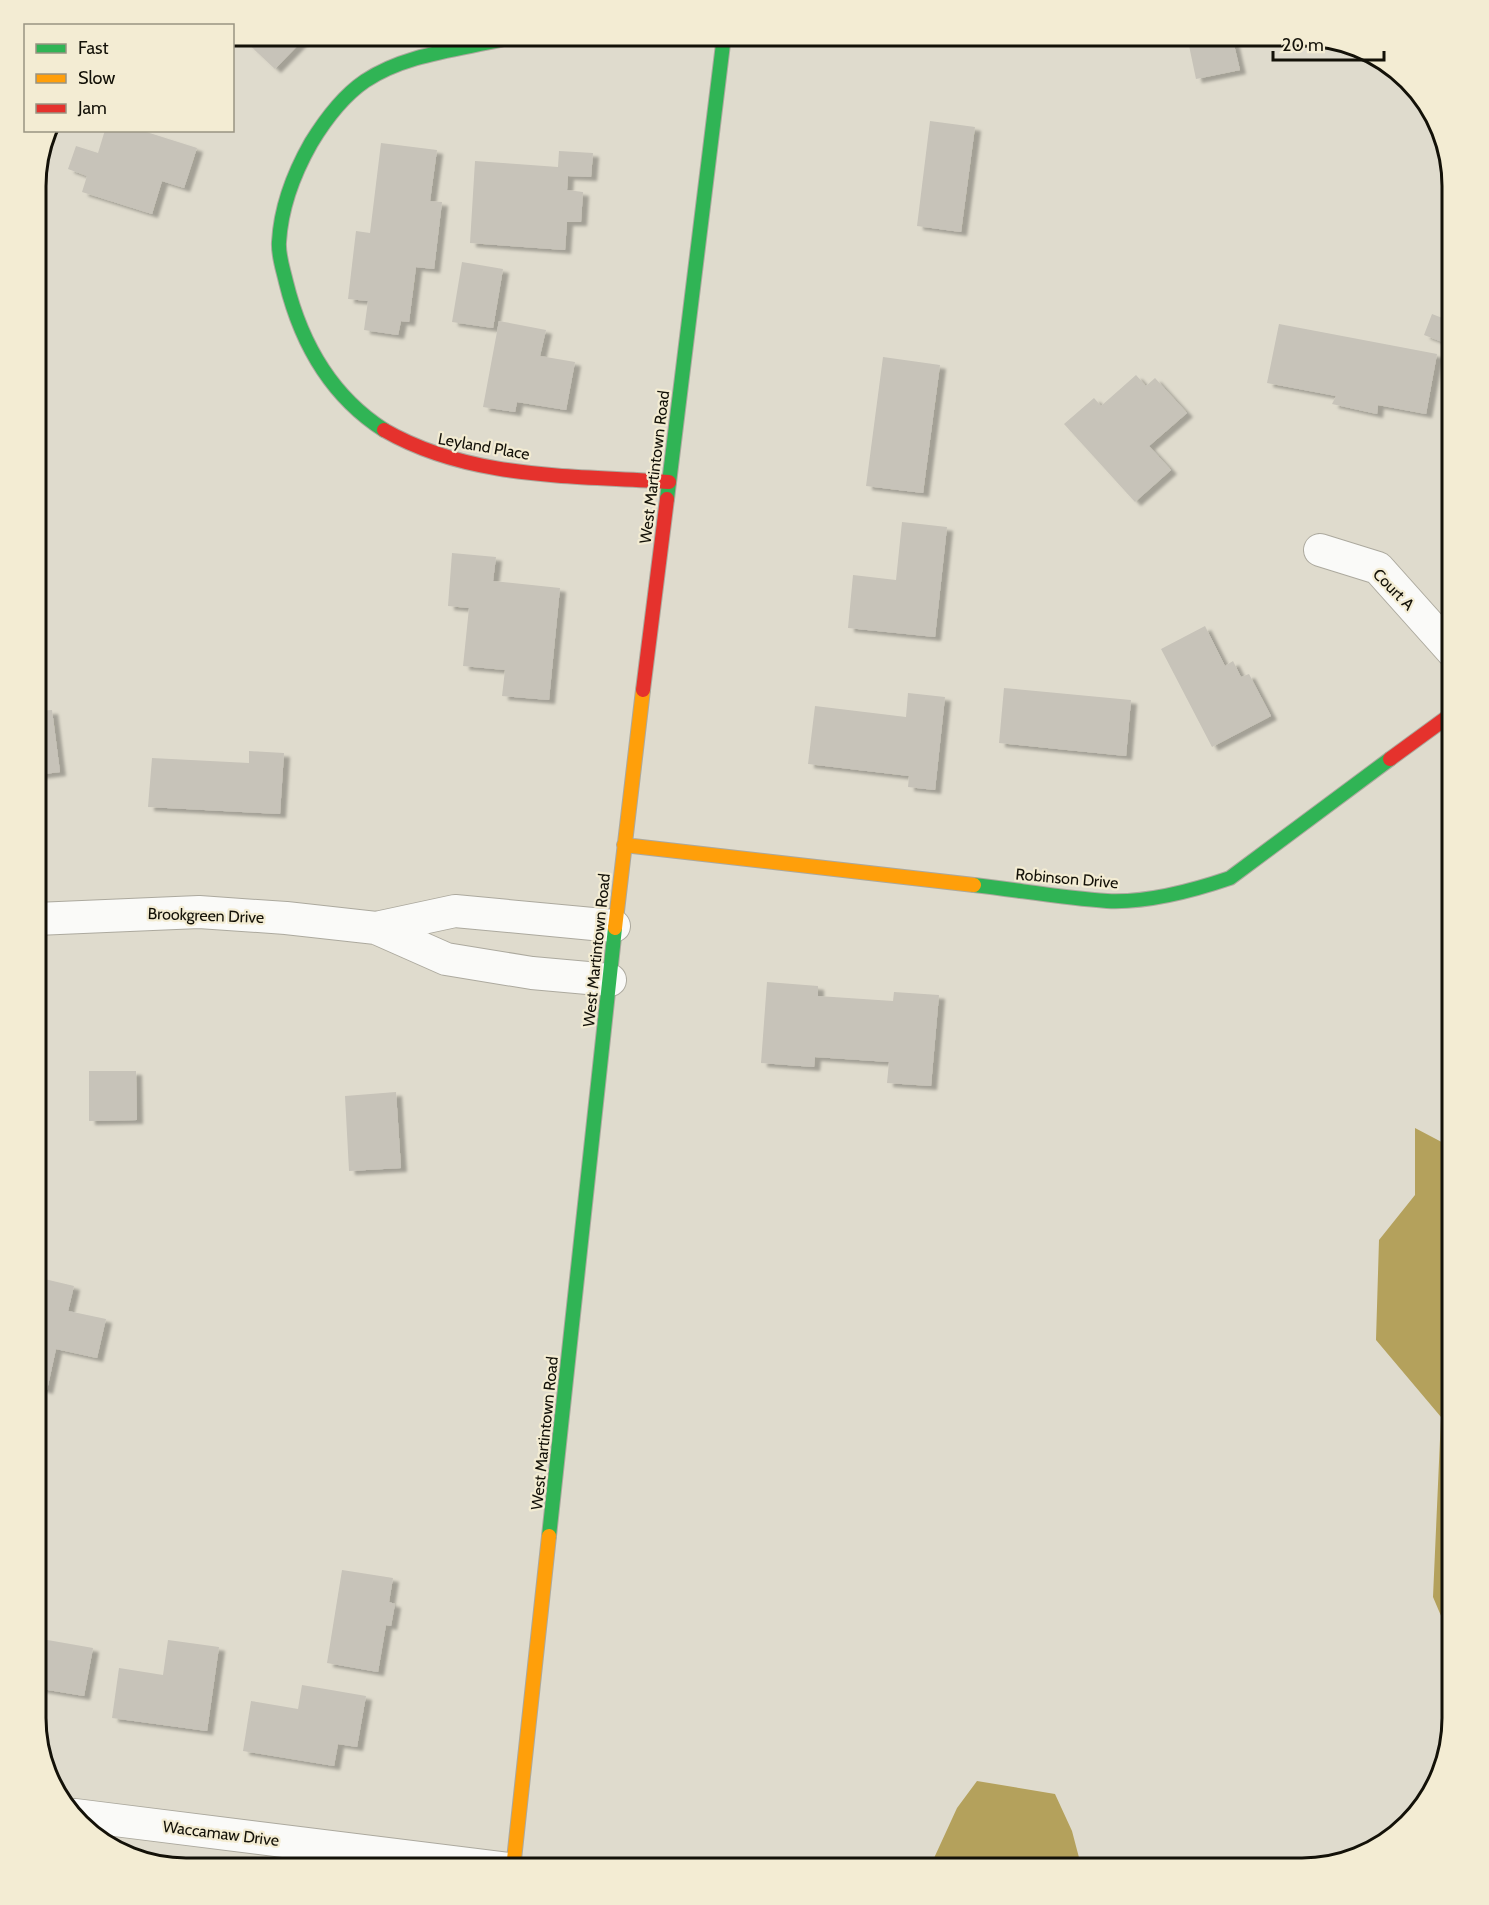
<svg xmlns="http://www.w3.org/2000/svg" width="1489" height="1905" font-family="Cabin,sans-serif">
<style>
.water{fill:#b4a15c}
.building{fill:#c7c3b9;filter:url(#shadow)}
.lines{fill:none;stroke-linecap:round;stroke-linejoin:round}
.street-casing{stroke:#aca99e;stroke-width:34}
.fast-casing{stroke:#aca99e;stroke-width:16}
.slow-casing{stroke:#aca99e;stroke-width:16}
.jam-casing{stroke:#aca99e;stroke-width:16}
.street{stroke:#fafaf8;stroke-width:32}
.fast{stroke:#30b455;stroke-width:14}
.slow{stroke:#ff9f0a;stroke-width:14}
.jam{stroke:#e5322d;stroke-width:14}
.labels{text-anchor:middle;stroke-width:4.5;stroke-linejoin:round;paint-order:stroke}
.street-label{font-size:16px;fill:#131108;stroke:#f3ecd3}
.rim{fill:none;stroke:#131108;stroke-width:3}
</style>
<defs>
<filter id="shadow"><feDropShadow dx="6" dy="4" stdDeviation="1.5" flood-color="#0004"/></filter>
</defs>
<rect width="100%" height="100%" fill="#dfdbcd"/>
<path class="water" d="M1415 1128 1453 1148V1644L1433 1597 1441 1417 1376 1340 1379 1240 1415 1195Z
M977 1781 1055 1794 1072 1831 1082 1869H929L957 1808Z"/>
<path class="building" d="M240 36H297L302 41 275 69Z
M1187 36H1232L1240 70 1196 79Z
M930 121 975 127 961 232 917 226Z
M105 130H140L197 148 184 188 162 181 152 214 82 192 87 176 68 169 76 146 98 153Z
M381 143 437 150 430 201 442 202 434 269 416 267 409 322 401 321 398 335 364 330 368 301 348 299 356 231 370 233Z
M559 151 593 153 591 177 568 176 567 190 583 192 581 222H567L565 250 470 243 475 161 558 167Z
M462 262 503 269 493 328 452 322Z
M1453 300V346L1424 335 1432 314 1445 319Z
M499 321 546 330 540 356 575 362 566 410 517 402 515 412 483 407Z
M1279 324 1437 354 1426 414 1378 405 1377 414 1332 404 1336 396 1267 383Z
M883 357 940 365 923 493 866 486Z
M1136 375 1146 386 1155 378 1187 413 1149 446 1171 470 1135 502 1064 424 1094 398 1101 406Z
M902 522 947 527 935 637 848 628 853 575 896 580Z
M452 553 496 557 493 581 560 588 549 700 502 696 505 670 463 666 469 608 448 606Z
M1205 626 1225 666 1233 661 1241 677 1249 674 1271 716 1212 747 1161 649Z
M1004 688 1131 700 1126 756 999 743Z
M908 693 945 697 935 790 908 787 909 776 808 764 815 706 906 717Z
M52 710 60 772 36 775V711Z
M249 751 284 753 280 814 148 807 152 758 249 763Z
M767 982 818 986V996L893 1001 894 992 939 995 931 1086 887 1083 889 1062 815 1057 814 1067 761 1063Z
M89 1071H136L137 1120 89 1121Z
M396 1092 401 1168 349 1171 345 1096Z
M36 1277 74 1286 68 1311 106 1319 97 1358 56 1349 47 1390 36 1387Z
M342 1570 393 1578 389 1602 395 1604 391 1626 386 1625 378 1672 327 1663Z
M36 1638 93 1648 84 1696 36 1688Z
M168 1640 219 1647 207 1731 112 1718 119 1668 163 1675Z
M302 1685 366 1696 357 1747 338 1744 334 1766 243 1751 251 1701 298 1709Z"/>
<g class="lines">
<defs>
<path id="street" d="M1320 550 1378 568 1453 652
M36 919 199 912 286 918 376 928 446 959 532 973 610 980
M376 928 455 911 614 926
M75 1815 509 1869"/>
<path id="fast" d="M384 430C331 396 301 343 286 282 283 269 278 255 279 242 281 207 294 173 311 143 325 120 343 96 365 81 404 55 455 50 500 40
M667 499 724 36
M974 885C1018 890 1063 898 1107 901 1148 903 1192 891 1230 878L1390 759
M549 1536 615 928"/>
<path id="slow" d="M624 845 974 885
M615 928 643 690
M513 1869 549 1536"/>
<path id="jam" d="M384 430C471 480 572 475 669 482
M643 690 667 499
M1390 759 1453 713"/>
</defs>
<use href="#street" class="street-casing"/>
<use href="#fast" class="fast-casing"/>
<use href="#slow" class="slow-casing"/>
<use href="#jam" class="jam-casing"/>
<use href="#street" class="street"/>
<use href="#fast" class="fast"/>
<use href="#slow" class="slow"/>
<use href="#jam" class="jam"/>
</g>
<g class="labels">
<g class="street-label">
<text transform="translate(484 446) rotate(10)" y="6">Leyland Place</text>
<text transform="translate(654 467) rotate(-83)" y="6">West Martintown Road</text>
<text transform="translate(1394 589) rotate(45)" y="6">Court A</text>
<text transform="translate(1067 878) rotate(5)" y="6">Robinson Drive</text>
<text transform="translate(206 915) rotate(2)" y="6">Brookgreen Drive</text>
<text transform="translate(596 950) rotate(-84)" y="6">West Martintown Road</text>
<text transform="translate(544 1433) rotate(-84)" y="6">West Martintown Road</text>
<text transform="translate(221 1833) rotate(7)" y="6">Waccamaw Drive</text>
</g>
</g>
<path d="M0 0H1489V1905H0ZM186 46H1302A140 140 0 0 1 1442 186V1718A140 140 0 0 1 1302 1858H186A140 140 0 0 1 46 1718V186A140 140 0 0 1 186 46Z" fill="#f3ecd3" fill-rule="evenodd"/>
<path class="rim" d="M186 46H1302A140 140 0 0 1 1442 186V1718A140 140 0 0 1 1302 1858H186A140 140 0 0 1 46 1718V186A140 140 0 0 1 186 46Z"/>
<rect x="24" y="24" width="210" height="108" fill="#f3ecd3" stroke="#999482" stroke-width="1.5"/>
<rect x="36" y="44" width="30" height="9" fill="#30b455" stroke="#999482" stroke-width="1.5"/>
<text x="78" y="54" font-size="18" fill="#131108">Fast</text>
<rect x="36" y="74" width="30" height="9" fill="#ff9f0a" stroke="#999482" stroke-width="1.5"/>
<text x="78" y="84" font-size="18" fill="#131108">Slow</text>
<rect x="36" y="104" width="30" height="9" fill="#e5322d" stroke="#999482" stroke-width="1.5"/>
<text x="78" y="114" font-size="18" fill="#131108">Jam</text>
<path d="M1273 51v9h111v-9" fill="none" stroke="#131108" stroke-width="3"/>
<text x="1282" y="51" font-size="18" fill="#131108" stroke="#f3ecd3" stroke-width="4.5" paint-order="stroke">20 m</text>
</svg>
